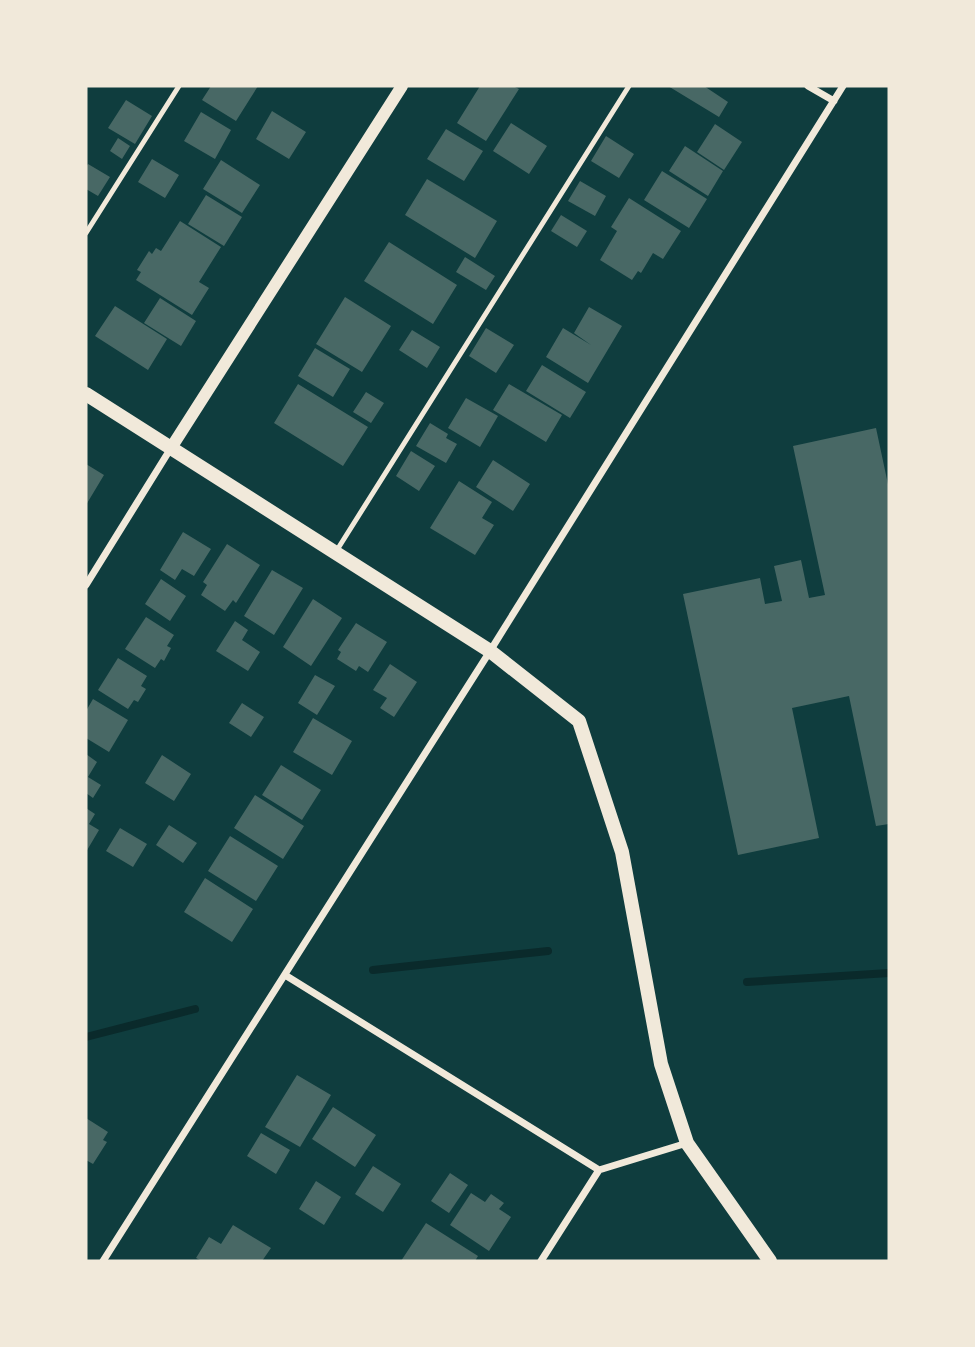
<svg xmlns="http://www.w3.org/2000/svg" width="975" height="1347" font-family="Jost,sans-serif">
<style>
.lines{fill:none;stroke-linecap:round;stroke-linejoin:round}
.stream{stroke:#0a2a2b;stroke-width:8}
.building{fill:#486865}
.service{stroke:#f1e9da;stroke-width:5}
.minor{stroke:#f1e9da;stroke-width:7}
.tertiary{stroke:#f1e9da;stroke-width:12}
.secondary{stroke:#f1e9da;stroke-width:14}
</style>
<rect width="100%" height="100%" fill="#0f3d3e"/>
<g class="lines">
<path class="stream" d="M373 970 548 951
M747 982 889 973
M86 1037 195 1009"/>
</g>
<path class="building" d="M211 86H258L236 121 202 100Z
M480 86H513L519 89 486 141 457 123Z
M668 86H704L728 102 719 117Z
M126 100 152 116 135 144 108 128Z
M272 111 306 132 289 159 256 139Z
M201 112 231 130 215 159 184 141Z
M511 123 547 146 529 174 493 151Z
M715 124 742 142 724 170 697 152Z
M446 129 483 151 464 181 427 159Z
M606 136 634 154 619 178 591 161Z
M118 138 130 146 122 159 110 151Z
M685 146 723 171 708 196 669 171Z
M152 159 179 175 165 198 138 182Z
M221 160 260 185 242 213 203 189Z
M88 164 110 177 98 196 86 189V167Z
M662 171 707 199 689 228 644 200Z
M427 179 497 221 475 258 405 215Z
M580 181 606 196 595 216 568 201Z
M206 195 242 217 224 246 188 224Z
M629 198 681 231 663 259 653 253 641 273 638 271 632 280 600 260 617 231 611 227Z
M561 215 587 231 577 247 551 231Z
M180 221 221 247 199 282 209 288 192 315 136 280 141 272 137 270 149 251 152 254 156 248 161 251Z
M389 242 457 285 433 324 364 281Z
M465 257 495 276 486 290 456 272Z
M345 297 391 326 362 372 316 344Z
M160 298 196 321 181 346 144 323Z
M115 306 167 339 148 370 95 336Z
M589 307 622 326 588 383 546 357 563 328 591 345 574 333Z
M486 328 514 345 496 373 469 356Z
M412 330 440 347 427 368 399 350Z
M315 348 350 369 333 397 298 376Z
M542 365 586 392 570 418 526 391Z
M298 384 368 427 343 466 274 423Z
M509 384 562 415 546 442 493 410Z
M366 392 384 403 371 423 353 412Z
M466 398 498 416 480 447 448 428Z
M430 423 448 434 446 438 457 444 446 463 416 446Z
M876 428 889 489V824L876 826 849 696 792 708 819 838 738 855 683 594 760 578 765 604 782 601 774 566 801 560 809 598 825 595 793 446Z
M411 451 435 466 419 491 396 476Z
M493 460 530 484 513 511 476 487Z
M86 464 104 475 86 505Z
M459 481 492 502 482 518 494 525 475 555 430 528Z
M183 532 211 549 194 576 182 569 175 580 160 570Z
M227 544 260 565 236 603 233 600 225 611 201 595 207 585 203 582Z
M272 570 303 588 274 635 244 616Z
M161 579 186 596 170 621 145 604Z
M313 599 342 618 311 666 283 647Z
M146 617 174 635 167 646 171 648 164 661 161 659 155 668 125 649Z
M235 621 248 630 242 640 260 652 248 671 216 651Z
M356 623 387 642 368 672 359 666 356 671 337 659 341 652 338 650Z
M118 658 147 676 141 686 146 689 138 702 134 700 128 709 98 690Z
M390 664 417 682 394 717 380 708 387 698 373 690Z
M315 675 335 686 317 715 298 703Z
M93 699 128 720 109 752 86 738V711Z
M242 703 264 717 251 737 229 723Z
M313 718 352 741 332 775 293 752Z
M86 754 97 762 88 777 101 785 93 798 86 793Z
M162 755 191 774 174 801 145 783Z
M281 765 321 790 302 820 262 795Z
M255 795 304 826 283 859 234 828Z
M86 808 95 814 89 824 99 830 86 852Z
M169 825 197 843 183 863 156 845Z
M120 828 147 844 133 867 106 851Z
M230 836 278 866 256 901 208 871Z
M205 878 253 909 232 942 184 912Z
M297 1075 331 1095 300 1147 265 1127Z
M333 1107 376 1135 355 1167 312 1139Z
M86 1118 108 1132 103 1140 107 1142 93 1164 86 1160Z
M261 1133 290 1150 276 1174 247 1156Z
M373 1166 401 1184 383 1212 355 1194Z
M450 1173 468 1185 449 1213 431 1201Z
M316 1181 341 1197 324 1225 299 1209Z
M471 1193 485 1202 491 1194 504 1203 499 1209 511 1217 489 1251 450 1225Z
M426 1223 478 1256 475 1261H401Z
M233 1225 271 1248 262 1261H202L196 1258 209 1237 221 1244Z"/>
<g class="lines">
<path class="service" d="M86 233 179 86
M337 550 629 86"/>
<path class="minor" d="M808 86 834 101
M86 585 171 448
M285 975 599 1170 687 1143
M103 1261 490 651 843 86
M541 1261 599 1170"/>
<path class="tertiary" d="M171 448 402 86"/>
<path class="secondary" d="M86 394 490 651 579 721 622 852 661 1064 687 1143 770 1261"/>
</g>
<rect width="975" height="1347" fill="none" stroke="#f1e9da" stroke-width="175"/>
</svg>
